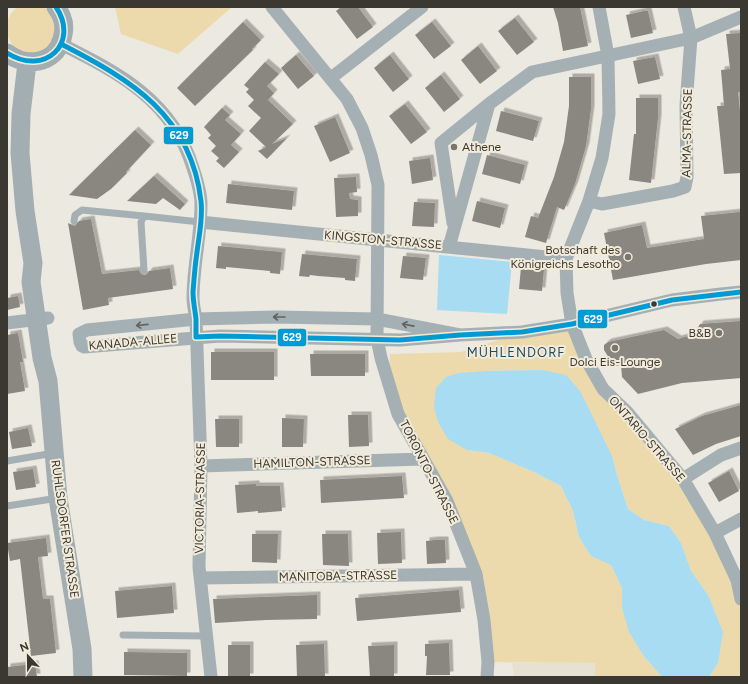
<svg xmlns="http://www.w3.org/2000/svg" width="748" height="684" font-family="Figtree,sans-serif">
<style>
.built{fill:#e6e1d0}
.green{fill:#ecdaad}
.water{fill:#a7dcf2}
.building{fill:#898780;filter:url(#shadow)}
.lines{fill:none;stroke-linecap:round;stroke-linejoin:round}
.lane{stroke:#a5b0b5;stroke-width:7}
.street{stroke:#a5b0b5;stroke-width:13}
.secondary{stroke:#a3aeb2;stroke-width:19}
.bus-1-casing{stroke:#f2ebda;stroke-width:8}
.bus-1{stroke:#009bd5;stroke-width:5}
.oneway{stroke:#60625f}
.poi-dot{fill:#79766e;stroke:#f2ebda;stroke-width:1.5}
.bus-dot{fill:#3b3831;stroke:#f2ebda;stroke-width:1.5}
.labels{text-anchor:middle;stroke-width:4;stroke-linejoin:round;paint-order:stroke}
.street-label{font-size:12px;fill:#3b3831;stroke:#f2ebda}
.poi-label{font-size:12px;fill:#3b3831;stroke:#f2ebda;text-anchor:end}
.neighbourhood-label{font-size:13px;letter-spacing:1px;fill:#1e4c60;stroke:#f2ebda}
.line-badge{stroke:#f2ebda;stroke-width:1.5}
.badge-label{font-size:11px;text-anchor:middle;font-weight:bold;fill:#fff}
</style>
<defs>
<filter id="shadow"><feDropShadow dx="3.5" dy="-3.5" stdDeviation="0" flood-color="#0004"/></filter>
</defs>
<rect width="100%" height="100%" fill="#ece9e0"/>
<path class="built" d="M512 663H595V677H514Z"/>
<path class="green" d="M18 7C24 7 40 5 45 8 56 14 57 35 50 44 35 63 7 52 7 28 7 19 10 12 18 7Z
M115 7H232L178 54 121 34Z
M572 324 586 359 683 479 741 599V677H709L718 663 708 595 691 571 681 543 669 526 644 520 628 509 617 475 612 456 542 370 487 371 467 450 489 453 534 472 561 486 573 511 579 537 591 556 611 564 622 588V608L643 655 662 677H595V663L488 662 476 573 388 382 390 354 461 352 522 332Z"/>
<path class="water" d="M439 255 512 262 507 314 437 310Z
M542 370 566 375 580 391 612 456 617 475 628 509 644 520 669 526 681 543 691 571 708 595 723 632 718 663 709 677H662L643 655 629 632 622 608V588L611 565 591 556 579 537 573 511 561 486 534 472 489 453 467 450 448 439 438 422 434 407 436 388 446 377 459 373 487 371Z"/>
<path class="building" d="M341 7H358L373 27 357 39 336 11Z
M553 7H580L588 46 563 51 558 23Z
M644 11H648L653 33 631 38 626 15Z
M515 18 534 42 517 55 498 31Z
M243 22 261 40 252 49 253 50 195 106 177 88Z
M432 22 451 46 434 59 415 35Z
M741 33V92H738L741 121V173L724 174 717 106H724L721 70 730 69 726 34Z
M478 46 497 71 480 84 461 60Z
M296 55 314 76 298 89 281 68Z
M390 55 409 79 393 92 374 68Z
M655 57 660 79 638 84 633 61Z
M265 62 279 74 267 86 274 93 268 100 293 124 272 144 287 138 267 159 258 151 266 147 249 131 261 118 248 106 254 100 246 92 249 89 244 85Z
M441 75 460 99 444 112 425 88Z
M569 77H591V109L586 146 575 184 564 210 557 207 546 243 525 237 531 216 538 218 554 177 564 142 569 106Z
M636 98H658V118L651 183 629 180 634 134H636Z
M405 104 427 132 411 144 389 116Z
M222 108 230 115 225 120 241 134 231 145 239 152 224 168 216 161 219 158 211 151 216 146 208 138 211 135 204 127Z
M501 111 539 121 533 141 496 131Z
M335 117 350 153 330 162 314 126Z
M135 130 151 145 126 172 127 173 111 189 97 199 69 195Z
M487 155 525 165 520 184 482 174Z
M430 158 433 180 412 184 409 161Z
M154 176 185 204 180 210 163 198 156 204 127 201Z
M356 177 357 192 349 193 350 199 358 200V216L336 217 334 178Z
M228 184 294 191 292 210 226 203Z
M477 201 505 208 500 228 472 221Z
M414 202 435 203 434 227 412 226Z
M740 212 741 260 706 264 613 280 604 233 642 225 647 248 704 239 701 216Z
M91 219 102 274 139 270 141 274 145 275 147 274 149 271 170 268 173 289 108 298 109 305 83 310 68 223 75 226 79 221Z
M218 246 282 252 280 274 270 273V271L226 267V269L216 268Z
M302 254 357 259 355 281 345 280V278L318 276 310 275 309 277 299 276Z
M403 256 426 258 423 280 400 278Z
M521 267 544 269 542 291 519 289Z
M18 296 20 307 7 310V298Z
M741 321V378L682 383 638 394 622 377 621 365 614 366 604 350V345L608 342 664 330 678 339 691 335 697 329 700 324Z
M18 333 23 362H20L25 391 7 394V335Z
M211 352H274V380H211Z
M310 354H365V376H311Z
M741 405V436L716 444 693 455 675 429 702 416Z
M348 415H368L369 446 349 447Z
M282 418 304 419 303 447H282Z
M215 419H239V447H216Z
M28 428 32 446 12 449 9 432Z
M33 469 36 487 16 490 13 472Z
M729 471 739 491 719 502 708 483Z
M402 476 404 498 321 503 320 480Z
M256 484V486H280L282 511 258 513V511L237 513 235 485Z
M401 532 402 563 378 564 377 533Z
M252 534H278L277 563 252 562Z
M322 534H348L349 566 323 565Z
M46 538 48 556 38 557 43 599H50L56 653 31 656 20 559 10 561 7 543Z
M435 540H445L446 563 427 564 426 541Z
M172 586 174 613 117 618 115 591Z
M459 590 461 612 357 621 355 598Z
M317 595V619L266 620 215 623 213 599Z
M449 643 450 675H426L427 656H425V644Z
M324 644 325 677H297L296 645Z
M228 645H250V677H228Z
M394 645V677H370L368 646Z
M124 652 187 653V676L124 675Z
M35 664 37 677H7V667Z"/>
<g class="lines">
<path class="lane" d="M74 221 75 215 82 210 144 216
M144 270 141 222 144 216 200 222
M7 461 54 453
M7 506 58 498
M123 635 206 636"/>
<path class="street" d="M272 7 347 99 362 128 371 155 378 185 377 339 381 358 398 414 447 501 476 574 484 620 488 662 487 677
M599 7 608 56 609 114 602 158 589 201 566 259 567 293 572 324 586 359 603 389 627 412 683 479 715 533 737 580 741 599
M61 44C119 73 173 101 193 168 197 180 201 192 201 204 201 235 193 267 193 298 193 305 195 312 196 319L201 466 199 567 211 677
M331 78 422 7
M589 201 602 204 673 191 685 187 687 177 686 105 691 38 684 7
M200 222 566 259
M453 223 441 143 489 104
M449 247 489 104 532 72 691 38 741 17
M7 323 48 318
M460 335 377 319 277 317 196 319 87 330 79 334 80 342 82 346 84 347 220 336 400 340 460 335 522 332 572 324 672 300 721 294 741 292
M201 466 423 459
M683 479 721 455 741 448
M715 533 741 519
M200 578 476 574"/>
<path class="secondary" d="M7 53C26 68 55 64 62 39 64 32 65 25 62 18 61 14 58 10 56 7
M27 63 21 114 20 153 25 211 33 263 31 282 42 358 48 381 58 498 82 649 83 677"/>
<defs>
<path id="bus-1" d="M61 44C131 80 191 115 201 201 203 218 199 236 197 252 195 265 194 279 193 292 193 301 195 310 196 319 196 325 196 331 196 337L220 336 400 340 460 335 522 332 572 324 672 300 741 292
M7 53C45 77 80 43 56 7"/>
</defs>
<use href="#bus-1" class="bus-1-casing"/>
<use href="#bus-1" class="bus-1"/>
</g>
<defs><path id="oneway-shaft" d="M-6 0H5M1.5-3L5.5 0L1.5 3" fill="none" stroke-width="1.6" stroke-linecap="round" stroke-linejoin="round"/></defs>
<g class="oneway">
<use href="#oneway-shaft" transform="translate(279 317) rotate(-180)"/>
<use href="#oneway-shaft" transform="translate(142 325) rotate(174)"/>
<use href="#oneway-shaft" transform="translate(408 325) rotate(-169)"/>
</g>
<g class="poi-dot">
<circle cx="454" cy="147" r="4"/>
<circle cx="628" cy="257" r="4"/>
<circle cx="719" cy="333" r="4"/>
<circle cx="615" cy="348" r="4"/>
</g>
<circle class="bus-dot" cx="654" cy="304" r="3.5"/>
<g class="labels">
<g class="street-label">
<text transform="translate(687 133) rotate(-89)" y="4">ALMA-STRASSE</text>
<text transform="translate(383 240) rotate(5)" y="4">KINGSTON-STRASSE</text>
<text transform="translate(133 342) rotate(-5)" y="4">KANADA-ALLEE</text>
<text transform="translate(647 439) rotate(49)" y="4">ONTARIO-STRASSE</text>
<text transform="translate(312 462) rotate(-2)" y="4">HAMILTON-STRASSE</text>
<text transform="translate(429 472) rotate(63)" y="4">TORONTO-STRASSE</text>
<text transform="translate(200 498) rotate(-89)" y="4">VICTORIA-STRASSE</text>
<text transform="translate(65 529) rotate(82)" y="4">RUHLSDORFER STRASSE</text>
<text transform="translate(338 576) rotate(-1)" y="4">MANITOBA-STRASSE</text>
</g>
<g class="poi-label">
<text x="462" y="151" text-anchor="start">Athene</text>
<text x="620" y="254">Botschaft des<tspan x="620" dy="14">Königreichs Lesotho</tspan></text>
<text x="711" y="337">B&amp;B</text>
<text x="615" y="366" text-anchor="middle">Dolci Eis-Lounge</text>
</g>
<g class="neighbourhood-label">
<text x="516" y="357">MÜHLENDORF</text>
</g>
</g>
<g class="line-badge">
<rect x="163" y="126" width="31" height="19" rx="4" fill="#009bd5"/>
<rect x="577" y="309" width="31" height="20" rx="4" fill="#009bd5"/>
<rect x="277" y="328" width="30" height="19" rx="4" fill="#009bd5"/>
</g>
<g class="badge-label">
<text x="179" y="139">629</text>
<text x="593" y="323">629</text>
<text x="292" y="341">629</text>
</g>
<rect width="748" height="684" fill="none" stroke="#3b3831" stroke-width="16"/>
<g transform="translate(28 656) rotate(338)" stroke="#f2ebda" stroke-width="3" paint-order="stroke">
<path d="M0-3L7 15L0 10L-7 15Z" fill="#3b3831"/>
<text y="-6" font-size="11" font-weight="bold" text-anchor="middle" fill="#3b3831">N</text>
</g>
</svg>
